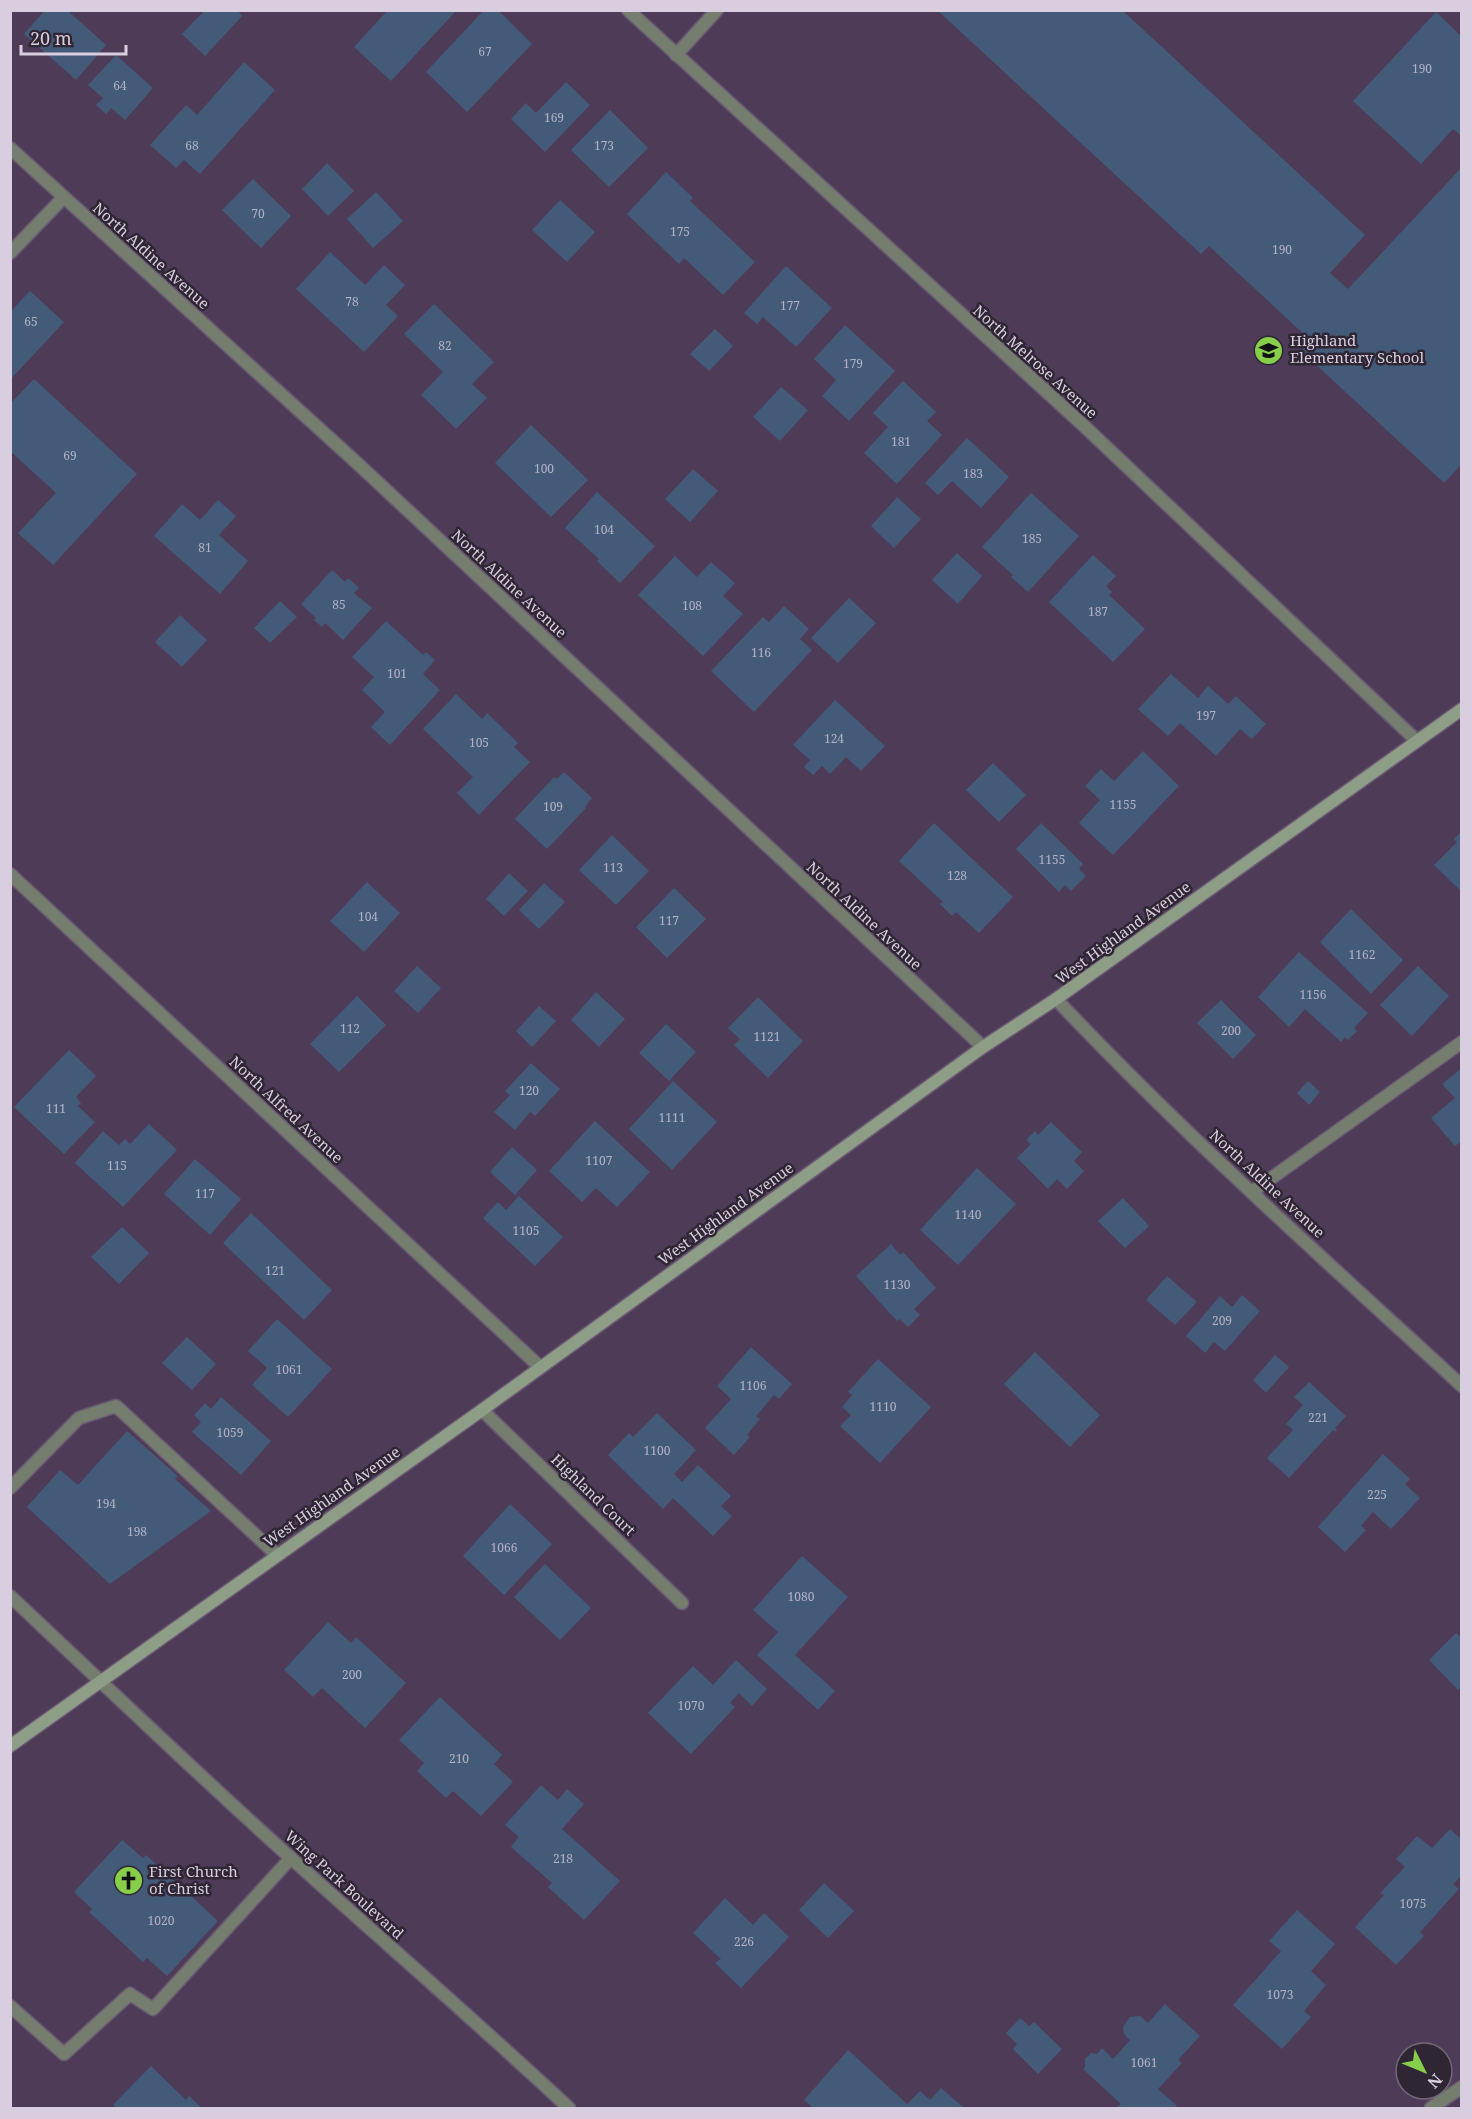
<svg xmlns="http://www.w3.org/2000/svg" width="1472" height="2119" font-family="'Noto Serif',serif">
<style>
.building{fill:#435b78}
.lines{fill:none;stroke-linecap:round;stroke-linejoin:round}
.service-casing{stroke:#6a5873;stroke-width:15}
.minor-casing{stroke:#6a5873;stroke-width:15}
.secondary-casing{stroke:#6a5873;stroke-width:15}
.service{stroke:#747d6e;stroke-width:12}
.minor{stroke:#747d6e;stroke-width:12}
.secondary{stroke:#8e9d85;stroke-width:12}
.labels{text-anchor:middle;stroke-width:5;stroke-linejoin:round;paint-order:stroke}
.number-label{font-size:12px;fill:#b4b1c6}
.street-label{font-size:15px;fill:#d9cee0;stroke:#2f2634}
.poi-label{font-size:15px;fill:#d9cee0;stroke:#2f2634;text-anchor:start}
</style>
<rect width="100%" height="100%" fill="#4e3b58"/>
<path class="building" d="M45 10H67L106 45 76 80 24 34Z
M205 10H237L242 16 205 56 182 34Z
M388 10H457L391 81 354 47Z
M484 10H498L532 44 467 112 426 72Z
M937 10H1122L1365 235 1330 273 1348 289 1462 167V464L1444 483 1300 350 1309 339 1209 246 1201 254Z
M1436 12 1462 37V136L1453 129 1421 164 1353 101Z
M116 55 153 88 125 120 111 108 106 114 96 105 103 98 88 85Z
M244 62 275 90 200 174 184 160 176 168 150 145 186 105 197 115Z
M566 82 590 105 545 152 511 119 526 103 536 113Z
M610 110 648 148 609 187 571 150Z
M327 163 354 191 328 216 302 189Z
M666 172 693 198 690 201 755 262 723 295 684 258 679 264 627 214Z
M253 179 291 216 261 248 222 210Z
M376 192 403 221 373 248 347 219Z
M560 200 595 232 567 262 532 230Z
M330 252 365 285 384 265 405 285 386 305 398 316 364 352 296 289Z
M786 266 832 308 796 347 763 317 757 324 744 313Z
M30 291 64 322 10 380V312Z
M434 304 494 362 472 384 487 398 456 429 421 395 443 372 404 334Z
M845 325 895 371 849 421 822 396 836 380 814 359Z
M715 329 733 346 709 371 690 354Z
M34 379 137 474 53 565 18 533 56 493 10 451V404Z
M903 381 936 412 927 421 942 435 897 484 864 453 888 427 873 413Z
M781 387 808 410 780 441 753 417Z
M531 425 588 480 551 517 495 463Z
M967 438 1009 477 981 508 952 481 938 495 925 483Z
M693 469 718 491 690 522 665 499Z
M597 492 655 546 620 583 597 561 599 559 565 528Z
M1031 493 1079 536 1028 592 1011 577 1013 575 982 547Z
M897 497 921 519 894 548 871 526Z
M218 500 236 516 219 535 248 561 220 594 154 536 182 504 200 520Z
M957 553 982 576 958 604 932 580Z
M1093 555 1116 576 1106 586 1112 592 1109 595 1145 629 1113 662 1049 602Z
M675 556 697 577 711 562 735 583 723 596 743 614 703 656 638 595Z
M332 570 345 582 348 578 359 588 354 593 372 608 343 640 325 623 322 627 314 620 316 618 301 604Z
M849 598 876 623 838 663 811 638Z
M280 601 297 617 270 643 254 628Z
M784 606 809 629 800 639 812 650 754 712 711 671 763 617 769 622Z
M180 615 207 640 182 667 155 642Z
M386 621 423 655 426 652 435 660 423 674 440 690 390 745 371 727 385 712 362 690 374 677 352 657Z
M1171 674 1198 698 1208 686 1228 704 1236 696 1266 724 1252 739 1240 729 1216 756 1180 723 1168 736 1138 709Z
M456 694 482 719 487 713 518 743 514 747 530 762 479 815 457 793 473 777 423 729Z
M835 700 885 746 861 771 846 757 830 774 822 766 813 775 804 767 810 760 793 745Z
M1143 751 1179 786 1113 855 1079 823 1100 800 1085 786 1101 769 1114 781Z
M993 763 1026 795 999 822 966 790Z
M564 772 592 798 585 807 586 808 547 849 515 819 554 777 557 779Z
M934 823 1013 897 979 933 956 912 952 916 940 904 943 902 899 861Z
M1041 823 1083 864 1079 869 1086 876 1071 891 1065 885 1059 892 1016 849Z
M1462 831V892L1434 865 1457 842 1454 839Z
M612 835 649 871 616 905 579 870Z
M509 873 528 891 504 916 486 899Z
M367 882 400 913 364 952 330 921Z
M544 883 565 902 539 929 519 910Z
M674 888 706 919 667 958 636 927Z
M1351 909 1403 960 1371 994 1320 942Z
M1299 952 1368 1013 1354 1028 1357 1031 1348 1040 1345 1037 1341 1042 1305 1009 1289 1027 1258 997Z
M417 966 441 988 418 1013 394 991Z
M1418 966 1449 996 1412 1036 1380 1005Z
M596 992 625 1019 599 1047 571 1020Z
M357 996 386 1025 339 1072 310 1044Z
M758 997 803 1041 768 1078 734 1045 740 1039 728 1028Z
M1221 1000 1256 1035 1233 1059 1197 1023Z
M539 1006 556 1021 532 1047 516 1031Z
M666 1024 696 1052 669 1081 639 1053Z
M69 1050 96 1076 76 1097 81 1103 78 1106 95 1122 64 1154 14 1107Z
M531 1063 560 1089 535 1116 530 1112 515 1130 494 1112 510 1095 505 1091Z
M1462 1068V1141L1455 1146 1431 1118 1455 1098 1442 1084Z
M673 1081 717 1122 672 1170 629 1129Z
M1308 1081 1320 1092 1309 1105 1297 1093Z
M595 1121 650 1172 617 1207 596 1188 582 1202 549 1171Z
M1051 1122 1082 1152 1074 1161 1084 1171 1067 1189 1057 1179 1048 1189 1017 1158 1031 1144 1026 1140 1035 1131 1038 1135Z
M149 1124 177 1150 123 1207 75 1163 103 1131 119 1145 125 1139 130 1144Z
M512 1147 537 1170 515 1195 490 1172Z
M195 1159 241 1199 210 1235 164 1194Z
M977 1168 1016 1204 958 1265 920 1230Z
M519 1196 563 1237 535 1266 483 1218 498 1202 506 1210Z
M1123 1198 1149 1226 1125 1248 1098 1221Z
M251 1213 332 1290 304 1320 223 1243Z
M122 1227 149 1253 119 1284 91 1257Z
M891 1244 900 1255 903 1252 936 1288 914 1309 920 1315 908 1327 900 1319 897 1321 856 1276Z
M1167 1276 1197 1302 1175 1325 1146 1300Z
M1242 1295 1260 1311 1225 1351 1214 1342 1205 1353 1186 1336 1220 1296 1232 1307Z
M277 1319 332 1369 288 1417 252 1385 267 1368 248 1351Z
M187 1337 216 1364 192 1390 162 1363Z
M751 1347 792 1384 779 1399 774 1395 756 1416 760 1419 747 1435 750 1437 734 1455 705 1428 731 1399 717 1386Z
M1035 1352 1100 1415 1070 1447 1004 1384Z
M1275 1355 1289 1367 1266 1393 1253 1380Z
M878 1359 931 1407 880 1463 840 1426 851 1415 842 1407 852 1395 848 1392Z
M1309 1382 1346 1416 1335 1428 1337 1430 1335 1432 1333 1430 1289 1478 1267 1458 1293 1430 1286 1424 1303 1405 1294 1397Z
M221 1397 271 1441 241 1475 192 1432 201 1422 194 1415 205 1403 211 1409Z
M657 1413 696 1450 674 1474 682 1482 698 1465 731 1496 721 1506 732 1516 713 1536 673 1498 663 1509 608 1455 629 1433 633 1437Z
M127 1431 178 1476 175 1479 211 1511 110 1584 27 1507 60 1470 78 1485Z
M1383 1454 1410 1479 1405 1484 1420 1498 1391 1529 1373 1512 1361 1526 1366 1530 1345 1552 1318 1527Z
M510 1504 552 1544 504 1595 463 1556Z
M802 1556 848 1597 795 1655 835 1691 818 1710 757 1655 778 1632 753 1610Z
M545 1564 591 1608 560 1640 514 1597Z
M328 1622 351 1643 356 1637 406 1683 365 1728 322 1688 313 1697 284 1670Z
M1456 1633 1462 1638V1686L1458 1690 1429 1660Z
M736 1660 767 1689 752 1706 739 1693 730 1703 735 1707 691 1754 648 1713 693 1666 713 1685Z
M440 1697 502 1755 494 1764 513 1782 481 1816 453 1791 446 1798 417 1771 424 1763 399 1740Z
M541 1785 558 1800 567 1789 584 1804 562 1829 620 1881 584 1920 548 1887 552 1883 511 1847 519 1837 505 1825Z
M1450 1829 1462 1840V1875L1453 1884 1459 1889 1420 1932 1424 1936 1396 1965 1355 1927 1384 1895 1380 1893 1405 1867 1396 1859 1417 1836 1432 1848Z
M122 1840 143 1858 146 1855 218 1921 167 1976 147 1958 143 1962 89 1912 92 1909 74 1892Z
M824 1883 854 1911 828 1938 799 1910Z
M725 1898 753 1925 764 1913 789 1937 741 1988 715 1963 721 1959 693 1933Z
M1297 1910 1335 1944 1311 1971 1326 1985 1304 2011 1311 2017 1282 2049 1233 2005 1281 1951 1269 1941Z
M1165 2004 1200 2036 1178 2060 1182 2063 1158 2089 1177 2106 1175 2108H1116L1121 2104 1083 2069 1085 2067V2059L1091 2053 1097 2054 1102 2048 1113 2059 1130 2040 1124 2034 1123 2027 1130 2017 1140 2016 1148 2023Z
M1020 2018 1029 2026 1034 2022 1062 2049 1038 2074 1013 2049 1017 2044 1006 2033Z
M848 2050 907 2104 920 2091 930 2100 941 2088 964 2108H813L804 2100Z
M151 2066 186 2100 189 2096 202 2108H117L113 2105Z"/>
<g class="lines">
<defs>
<path id="service" d="M10 253 64 197
M1252 1192 1462 1042
M10 1488 79 1418 116 1406 277 1555
M10 2006 64 2054 130 1994 153 2009 291 1858"/>
<path id="minor" d="M628 10 1083 425 1417 741
M676 55 717 10
M10 148 357 463 983 1047
M10 874 540 1367
M1056 999C1184 1135 1325 1260 1462 1386
M482 1410 682 1603
M10 1596C104 1684 196 1773 292 1859 384 1942 478 2023 569 2108
M1431 2108 1462 2087"/>
<path id="secondary" d="M10 1746 482 1410 983 1047 1056 999 1462 709"/>
</defs>
<use href="#service" class="service-casing"/>
<use href="#minor" class="minor-casing"/>
<use href="#secondary" class="secondary-casing"/>
<use href="#service" class="service"/>
<use href="#minor" class="minor"/>
<use href="#secondary" class="secondary"/>
</g>
<defs>
<symbol id="school-disc" viewBox="-11 -11 22 22"><circle r="9.5" fill="#87cf4a" stroke="#2f2634"/><path d="M0-5L7-2L0 1L-7-2ZM-4 1L0 2.5L4 1V4Q0 6-4 4Z" fill="#111"/></symbol>
<symbol id="church-disc" viewBox="-11 -11 22 22"><circle r="9.5" fill="#87cf4a" stroke="#2f2634"/><path d="M-1.2-6h2.4v3.5h3.3v2.4h-3.3V6h-2.4V-.1h-3.3v-2.4h3.3Z" fill="#111"/></symbol>
</defs>
<g fill-rule="evenodd">
<use href="#school-disc" x="1252" y="334" width="33" height="33"/>
<use href="#church-disc" x="112" y="1864" width="33" height="33"/>
</g>
<g class="labels">
<g class="number-label">
<text x="485" y="56">67</text>
<text x="1422" y="73">190</text>
<text x="120" y="90">64</text>
<text x="554" y="122">169</text>
<text x="192" y="150">68</text>
<text x="604" y="150">173</text>
<text x="258" y="218">70</text>
<text x="680" y="236">175</text>
<text x="1282" y="254">190</text>
<text x="352" y="306">78</text>
<text x="790" y="310">177</text>
<text x="31" y="326">65</text>
<text x="445" y="350">82</text>
<text x="853" y="368">179</text>
<text x="901" y="446">181</text>
<text x="70" y="460">69</text>
<text x="544" y="473">100</text>
<text x="973" y="478">183</text>
<text x="604" y="534">104</text>
<text x="1032" y="543">185</text>
<text x="205" y="552">81</text>
<text x="339" y="609">85</text>
<text x="692" y="610">108</text>
<text x="1098" y="616">187</text>
<text x="761" y="657">116</text>
<text x="397" y="678">101</text>
<text x="1206" y="720">197</text>
<text x="834" y="743">124</text>
<text x="479" y="747">105</text>
<text x="1123" y="809">1155</text>
<text x="553" y="811">109</text>
<text x="1052" y="864">1155</text>
<text x="613" y="872">113</text>
<text x="957" y="880">128</text>
<text x="368" y="921">104</text>
<text x="669" y="925">117</text>
<text x="1362" y="959">1162</text>
<text x="1313" y="999">1156</text>
<text x="350" y="1033">112</text>
<text x="1231" y="1035">200</text>
<text x="767" y="1041">1121</text>
<text x="529" y="1095">120</text>
<text x="56" y="1113">111</text>
<text x="672" y="1122">1111</text>
<text x="599" y="1165">1107</text>
<text x="117" y="1170">115</text>
<text x="205" y="1198">117</text>
<text x="968" y="1219">1140</text>
<text x="526" y="1235">1105</text>
<text x="275" y="1275">121</text>
<text x="897" y="1289">1130</text>
<text x="1222" y="1325">209</text>
<text x="289" y="1374">1061</text>
<text x="753" y="1390">1106</text>
<text x="883" y="1411">1110</text>
<text x="1318" y="1422">221</text>
<text x="230" y="1437">1059</text>
<text x="657" y="1455">1100</text>
<text x="1377" y="1499">225</text>
<text x="106" y="1508">194</text>
<text x="137" y="1536">198</text>
<text x="504" y="1552">1066</text>
<text x="801" y="1601">1080</text>
<text x="352" y="1679">200</text>
<text x="691" y="1710">1070</text>
<text x="459" y="1763">210</text>
<text x="563" y="1863">218</text>
<text x="1413" y="1908">1075</text>
<text x="161" y="1925">1020</text>
<text x="744" y="1946">226</text>
<text x="1280" y="1999">1073</text>
<text x="1144" y="2067">1061</text>
</g>
<g class="street-label">
<text transform="translate(151 256) rotate(42)" y="5">North Aldine Avenue</text>
<text transform="translate(1035 362) rotate(42)" y="5">North Melrose Avenue</text>
<text transform="translate(509 584) rotate(43)" y="5">North Aldine Avenue</text>
<text transform="translate(864 916) rotate(43)" y="5">North Aldine Avenue</text>
<text transform="translate(1123 933) rotate(-36)" y="5">West Highland Avenue</text>
<text transform="translate(286 1110) rotate(43)" y="5">North Alfred Avenue</text>
<text transform="translate(1267 1184) rotate(43)" y="5">North Aldine Avenue</text>
<text transform="translate(726 1214) rotate(-36)" y="5">West Highland Avenue</text>
<text transform="translate(593 1495) rotate(44)" y="5">Highland Court</text>
<text transform="translate(332 1497) rotate(-35)" y="5">West Highland Avenue</text>
<text transform="translate(344 1885) rotate(42)" y="5">Wing Park Boulevard</text>
</g>
<g class="poi-label">
<text x="1290" y="346">Highland<tspan x="1290" dy="17">Elementary School</tspan></text>
<text x="149" y="1877">First Church<tspan x="149" dy="17">of Christ</tspan></text>
</g>
</g>
<rect width="1472" height="2119" fill="none" stroke="#d9cee0" stroke-width="24"/>
<g transform="translate(1424 2071) rotate(133)"><circle r="28" fill="#2f2634" stroke="#736979" stroke-width="1.5"/>
<path d="M0-4.5L10 22L0 15L-10 22Z" fill="#87cf4a"/>
<text y="-9" font-size="16" font-weight="bold" text-anchor="middle" fill="#d9cee0">N</text>
</g>
<path d="M21 45v9h105v-9" fill="none" stroke="#d9cee0" stroke-width="3"/>
<text x="30" y="45" font-size="18" fill="#d9cee0" stroke="#2f2634" stroke-width="4.5" paint-order="stroke">20 m</text>
</svg>
